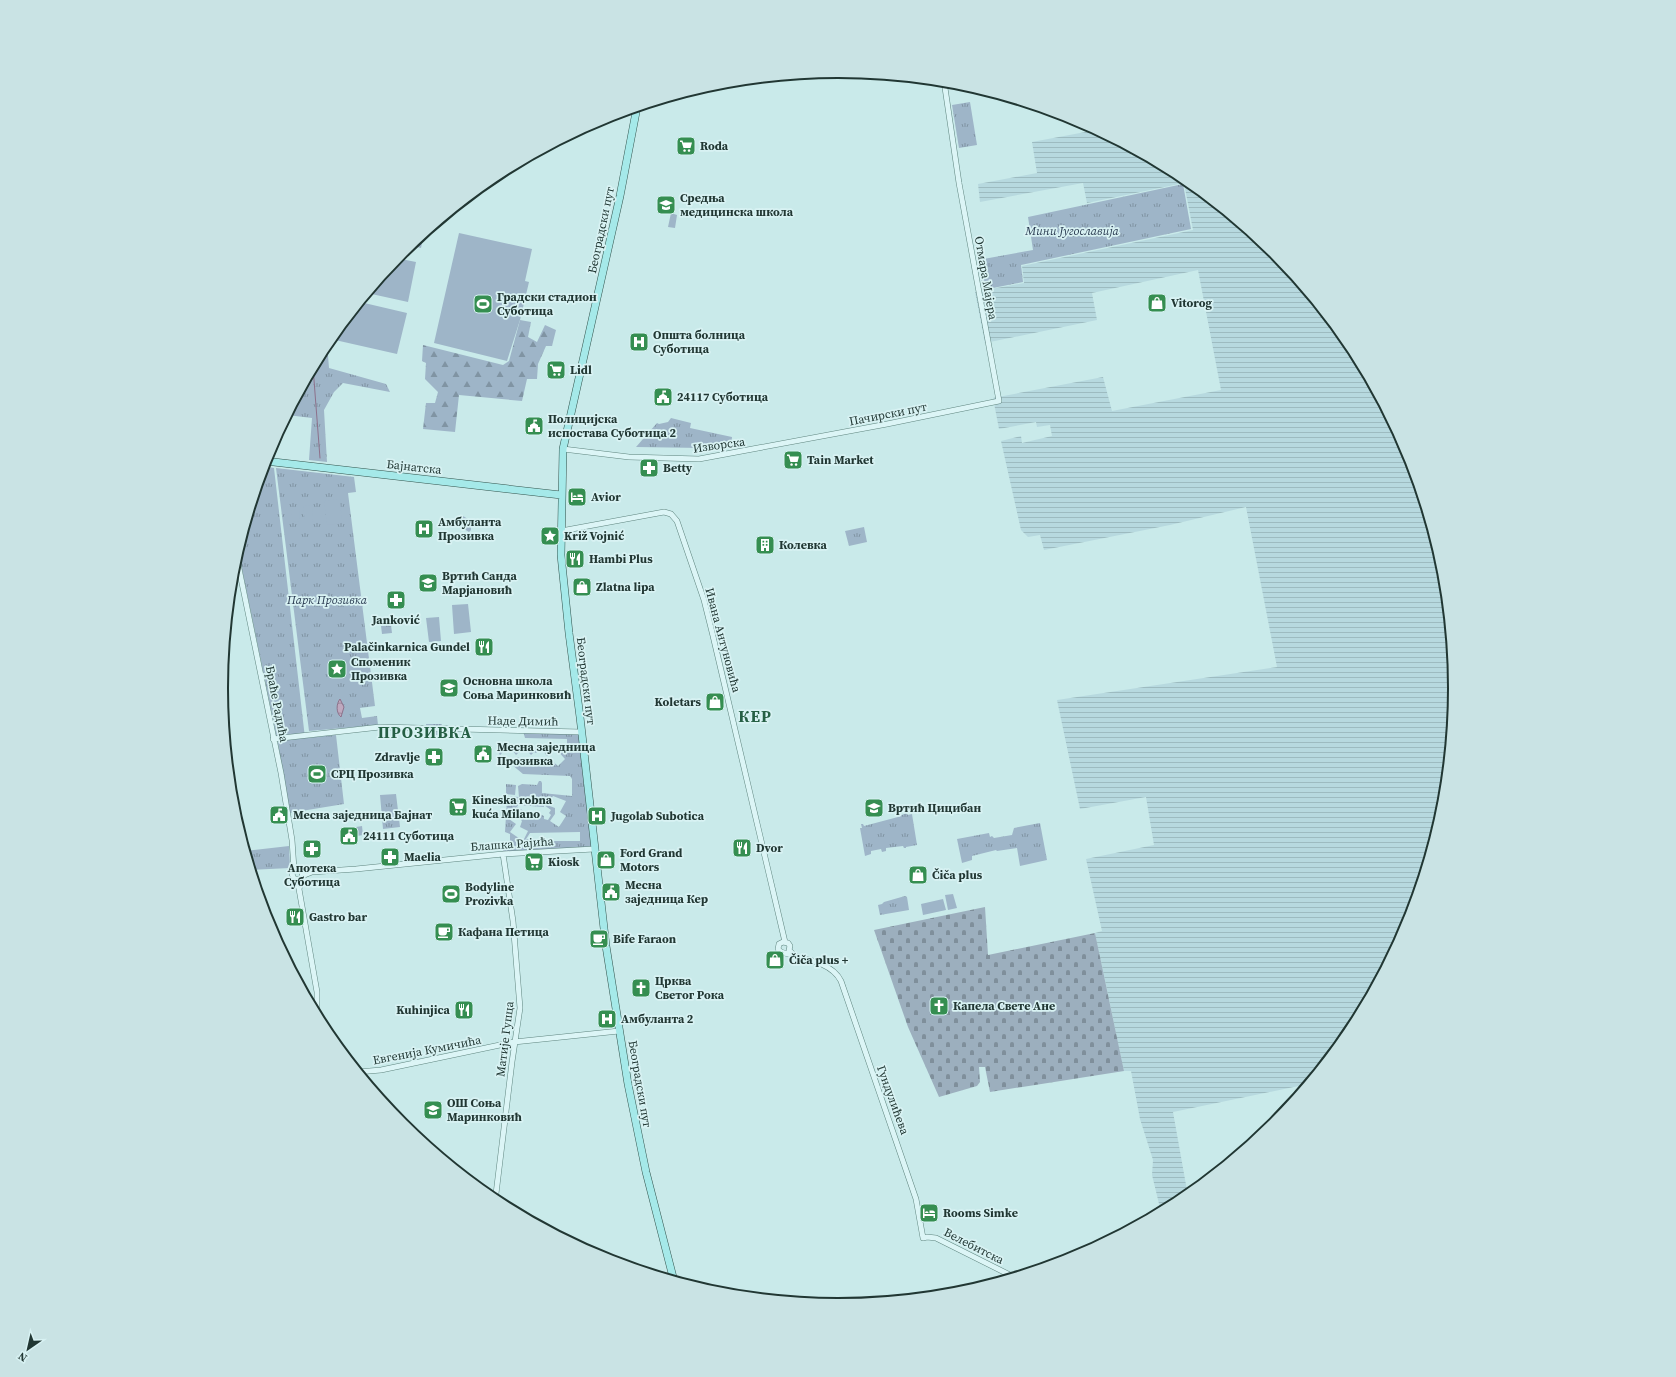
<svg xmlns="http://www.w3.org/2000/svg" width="1676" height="1377" font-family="'Source Serif 4',serif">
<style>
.farmland{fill:url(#farmland-rules)}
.grass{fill:url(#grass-tufts);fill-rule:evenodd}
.forest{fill:url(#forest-firs)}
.cemetery{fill:url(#cemetery-stones)}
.pitch{fill:#9eb5c8}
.water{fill:url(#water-waves);stroke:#8d718b}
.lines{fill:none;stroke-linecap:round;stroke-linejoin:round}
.stream{stroke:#8d718b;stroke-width:1}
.minor-casing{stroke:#5f857f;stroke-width:6}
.major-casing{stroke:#33544d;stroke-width:8}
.minor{stroke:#dcf5f6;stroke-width:5}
.major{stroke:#a5e9e9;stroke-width:7}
.labels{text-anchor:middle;stroke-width:3.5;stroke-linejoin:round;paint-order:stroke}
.poi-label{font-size:12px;font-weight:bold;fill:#213733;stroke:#d8f2f3;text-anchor:start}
.street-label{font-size:12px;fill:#213733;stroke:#d8f2f3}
.park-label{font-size:12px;font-style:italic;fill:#2a3b51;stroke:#d8f2f3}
.district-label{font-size:16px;font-weight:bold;letter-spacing:1px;fill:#255f44;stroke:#d8f2f3}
.rim{fill:none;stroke:#213733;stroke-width:2}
</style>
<defs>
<pattern id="farmland-rules" width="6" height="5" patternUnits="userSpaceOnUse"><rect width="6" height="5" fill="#b7d9df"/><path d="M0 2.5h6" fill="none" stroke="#9dbbc0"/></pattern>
<pattern id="grass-tufts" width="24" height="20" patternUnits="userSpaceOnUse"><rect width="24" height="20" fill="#9eb5c8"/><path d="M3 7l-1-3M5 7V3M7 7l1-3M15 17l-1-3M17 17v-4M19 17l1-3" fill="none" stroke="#8094a3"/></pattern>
<pattern id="forest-firs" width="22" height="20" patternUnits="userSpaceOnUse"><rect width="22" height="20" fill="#9eb5c8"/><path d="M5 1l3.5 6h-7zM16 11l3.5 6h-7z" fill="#8094a3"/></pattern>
<pattern id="cemetery-stones" width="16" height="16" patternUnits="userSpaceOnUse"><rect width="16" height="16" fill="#9cafbe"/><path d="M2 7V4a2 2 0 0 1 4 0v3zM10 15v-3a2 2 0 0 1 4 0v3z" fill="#7f8f9b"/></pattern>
<pattern id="water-waves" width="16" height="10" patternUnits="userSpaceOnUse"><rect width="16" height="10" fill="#bfa9bf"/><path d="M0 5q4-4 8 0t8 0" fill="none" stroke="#9b8a9c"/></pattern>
</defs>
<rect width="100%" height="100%" fill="#c9eaea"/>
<path class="farmland" d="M1096 130 1108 136V139L1112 138 1130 148 1131 156 1141 154 1181 175 1275 252 1352 346 1409 452 1444 568 1455 689 1444 809 1408 925 1351 1032 1308 1084 1173 1112 1188 1196 1181 1202 1161 1212 1152 1175 1153 1160 1140 1119 1131 1071H1124L1095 933 1102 931 1086 859 1154 845 1146 797 1080 809 1057 700 1277 667 1246 507 1170 525 1044 550 1040 535 1028 537 1021 530 1001 441 1021 436 1022 443 1052 436 1050 425 1037 427 1036 422 999 429 993 398 1103 377 1112 411 1221 390 1198 270 1092 293 1097 320 985 343 975 292 1024 283 1022 266 1193 230 1184 183 1087 203 1083 183 980 202 978 184 1037 173 1032 142Z"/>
<path class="grass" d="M970 102 977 145 959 148 952 105Z
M1183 184 1191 229 1021 265 1023 282 983 290 978 260 1033 250 1028 217Z
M327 343 329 368 386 384 390 392 343 383 334 392 324 410 327 462 309 460 312 418 287 415Z
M671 418 691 423 690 428 732 437 731 447 702 448 636 447 657 423 659 424 668 422Z
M263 466 274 468 305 738 336 735 344 804 289 813 278 743 238 550Z
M276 468 354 477 356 492 348 493 375 706 360 708 362 718 377 716 378 725 309 731Z
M463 516 471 521V530L469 532 459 526Z
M864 527 867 542 849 546 845 531Z
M391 625 392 633 382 634 381 626Z
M426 724H442L440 729H443L444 735H427Z
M523 731 581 732 594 849 503 854V843L510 841V834L505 832 507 800 504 796 519 797 536 786H518L522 784 537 785 539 781H541L542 783V793L572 796V779L570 776 523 774 511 764 518 757 527 765 534 758 543 765 550 759 558 766 565 759 555 748 547 756 540 747 536 750 537 752 536 753 534 752 531 755 524 747 520 750V753L519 752 516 755 509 746 505 749 506 751 505 752 504 751 500 755 499 753 509 744 517 751 523 744 532 752 539 744 548 752 552 747H566L567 745V739L525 738ZM553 796 566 801 560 812 566 816 559 827 550 821 555 814V808L547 805ZM518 805 544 807V805L551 810 549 813 551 815 548 820 544 819V816L537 813 529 814 517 807ZM516 807 526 813 521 820 522 821 520 827 528 831 523 841 510 832 516 824 509 819 514 813 513 812ZM580 832V841H547L544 845H541V839H526L530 833Z
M506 784 516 785 515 795 506 794Z
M396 794 400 827 383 829 380 795Z
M906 813 908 815 912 814 917 845 906 847V848H904L903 846 886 848V851L882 852 881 849 871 851V854L865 856 860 828H862L861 824H863L864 826 898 817Z
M1040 823 1047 860 1020 866 1017 848 997 851 996 850 972 856V860L962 863 957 839 989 833 990 837 992 836 994 838 1012 835 1014 828Z
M362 826 363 835 357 836 356 827Z
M289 846 290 868 251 870 245 851Z
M905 896 907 897 909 910 880 915 878 905 882 904 884 902Z"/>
<path class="forest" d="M520 320 531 322 528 337 537 342 545 325 556 330 552 346H546L538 364 537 379H527L522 401 459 395 455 432 423 429 426 403H435L438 392 425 379 426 363 422 361 423 345 503 365 509 361Z"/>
<path class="cemetery" d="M985 907 988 955 1095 933 1124 1071 990 1092 985 1067H979L980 1082 977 1086 939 1097 908 1027 874 930Z"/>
<path class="pitch" d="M671 213 677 215 675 228 668 227Z
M424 233 421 248 410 245Z
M459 233 532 249 525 281 529 282 520 320 507 361 434 343Z
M396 258 416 262 408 302 367 293Z
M360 302 407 313 397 354 335 340 338 330Z
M340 499 342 523 327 525 324 501Z
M312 505 313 522H305L303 506Z
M291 507H299L300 521 293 522Z
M468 604 471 632 454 634 452 605Z
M439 617 441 641 429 642 426 618Z
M518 786H536V797H519Z
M953 894 957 908 948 910 945 895Z
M943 899 946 910 923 915 921 904Z"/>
<path class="water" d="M340 699 344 707 341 717C336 713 336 704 340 699Z"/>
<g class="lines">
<path class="stream" d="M313 367 320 458"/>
<defs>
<path id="minor" d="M563 449 629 457 699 459 887 424 999 401 959 183 944 81
M561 531 664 512 671 514 677 521 704 600 713 636 785 942
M236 554 281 773 292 840 294 869
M273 739 380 727 581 732
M302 876 312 872 356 869 503 854 594 849
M296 879 299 889 317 992V1018
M298 879H294L292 874 293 871 297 868 301 870 303 875 299 889
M795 956 789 950 790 946 788 943 783 942 779 944 778 949 781 952C800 958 831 961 841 981L916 1199 923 1238 927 1237 936 1238 1014 1277
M358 1072 381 1070 514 1042 619 1031
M495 1202 512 1062 520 1008 513 921 503 854"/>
<path id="major" d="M637 107 620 196 563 449 561 555 569 633 580 717 606 946 628 1084 646 1172 674 1281
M265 461 561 495"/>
</defs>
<use href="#minor" class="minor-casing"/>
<use href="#major" class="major-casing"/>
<use href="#minor" class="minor"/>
<use href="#major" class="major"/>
</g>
<defs>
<symbol id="supermarket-square" viewBox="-11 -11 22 22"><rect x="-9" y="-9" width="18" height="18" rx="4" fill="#358e51" stroke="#d8f2f3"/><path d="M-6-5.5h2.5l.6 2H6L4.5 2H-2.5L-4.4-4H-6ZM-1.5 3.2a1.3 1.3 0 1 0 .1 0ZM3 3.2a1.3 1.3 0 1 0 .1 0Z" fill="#fff"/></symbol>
<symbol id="school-square" viewBox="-11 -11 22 22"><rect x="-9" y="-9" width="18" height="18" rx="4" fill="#358e51" stroke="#d8f2f3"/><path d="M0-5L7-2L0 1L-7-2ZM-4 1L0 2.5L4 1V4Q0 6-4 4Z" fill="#fff"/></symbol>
<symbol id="shop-square" viewBox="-11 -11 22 22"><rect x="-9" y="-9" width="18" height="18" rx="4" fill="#358e51" stroke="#d8f2f3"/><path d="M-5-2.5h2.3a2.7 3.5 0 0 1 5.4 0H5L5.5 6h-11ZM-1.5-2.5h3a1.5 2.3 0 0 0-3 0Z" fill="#fff"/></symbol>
<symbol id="stadium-square" viewBox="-11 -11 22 22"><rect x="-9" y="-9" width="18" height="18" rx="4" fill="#358e51" stroke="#d8f2f3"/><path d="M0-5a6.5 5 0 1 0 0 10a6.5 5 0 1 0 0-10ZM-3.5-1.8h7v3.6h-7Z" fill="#fff"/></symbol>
<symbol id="hospital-square" viewBox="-11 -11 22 22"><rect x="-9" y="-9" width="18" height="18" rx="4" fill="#358e51" stroke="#d8f2f3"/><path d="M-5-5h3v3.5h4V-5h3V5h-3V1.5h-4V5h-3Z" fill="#fff"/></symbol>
<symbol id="civic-square" viewBox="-11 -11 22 22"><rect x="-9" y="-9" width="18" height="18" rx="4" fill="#358e51" stroke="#d8f2f3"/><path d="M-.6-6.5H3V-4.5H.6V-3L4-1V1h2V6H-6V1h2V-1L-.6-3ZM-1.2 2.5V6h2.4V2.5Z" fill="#fff"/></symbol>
<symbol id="pharmacy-square" viewBox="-11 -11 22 22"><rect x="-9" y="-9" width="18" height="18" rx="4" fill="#358e51" stroke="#d8f2f3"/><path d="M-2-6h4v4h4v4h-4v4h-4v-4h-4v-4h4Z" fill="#fff"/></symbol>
<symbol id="hotel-square" viewBox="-11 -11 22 22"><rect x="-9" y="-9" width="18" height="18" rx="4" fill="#358e51" stroke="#d8f2f3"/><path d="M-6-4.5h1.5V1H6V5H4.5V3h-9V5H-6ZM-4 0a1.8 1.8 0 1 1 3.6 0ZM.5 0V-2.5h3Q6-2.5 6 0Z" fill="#fff"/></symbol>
<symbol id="sight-square" viewBox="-11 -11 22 22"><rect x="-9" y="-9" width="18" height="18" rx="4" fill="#358e51" stroke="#d8f2f3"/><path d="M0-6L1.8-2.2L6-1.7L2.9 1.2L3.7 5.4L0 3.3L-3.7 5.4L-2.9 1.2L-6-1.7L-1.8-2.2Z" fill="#fff"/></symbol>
<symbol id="building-square" viewBox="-11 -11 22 22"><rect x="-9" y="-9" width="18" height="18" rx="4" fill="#358e51" stroke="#d8f2f3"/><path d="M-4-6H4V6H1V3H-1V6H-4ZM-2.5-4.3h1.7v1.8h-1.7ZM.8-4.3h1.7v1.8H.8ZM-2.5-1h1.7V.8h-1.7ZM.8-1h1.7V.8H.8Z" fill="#fff"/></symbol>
<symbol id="restaurant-square" viewBox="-11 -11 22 22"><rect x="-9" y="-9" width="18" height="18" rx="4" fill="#358e51" stroke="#d8f2f3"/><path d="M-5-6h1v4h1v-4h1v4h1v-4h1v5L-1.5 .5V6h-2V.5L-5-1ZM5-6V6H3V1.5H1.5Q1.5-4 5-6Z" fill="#fff"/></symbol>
<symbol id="cafe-square" viewBox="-11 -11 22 22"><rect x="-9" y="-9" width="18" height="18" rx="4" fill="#358e51" stroke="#d8f2f3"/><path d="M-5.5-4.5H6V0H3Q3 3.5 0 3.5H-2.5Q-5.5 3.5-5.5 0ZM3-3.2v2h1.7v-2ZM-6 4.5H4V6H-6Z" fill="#fff"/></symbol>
<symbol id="church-square" viewBox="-11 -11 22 22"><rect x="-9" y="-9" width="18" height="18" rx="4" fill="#358e51" stroke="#d8f2f3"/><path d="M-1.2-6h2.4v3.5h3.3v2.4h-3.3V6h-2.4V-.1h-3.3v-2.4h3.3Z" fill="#fff"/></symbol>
</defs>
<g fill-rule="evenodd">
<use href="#supermarket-square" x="675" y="135" width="22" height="22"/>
<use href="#school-square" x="655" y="194" width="22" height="22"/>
<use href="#shop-square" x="1146" y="292" width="22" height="22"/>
<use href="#stadium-square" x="472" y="293" width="22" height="22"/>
<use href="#hospital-square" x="628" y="331" width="22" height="22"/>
<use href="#supermarket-square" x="545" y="359" width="22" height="22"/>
<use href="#civic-square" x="652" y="386" width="22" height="22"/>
<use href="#civic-square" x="523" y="415" width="22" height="22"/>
<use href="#supermarket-square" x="782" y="449" width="22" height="22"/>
<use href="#pharmacy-square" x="638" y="457" width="22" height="22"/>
<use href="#hotel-square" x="566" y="486" width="22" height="22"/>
<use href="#hospital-square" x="413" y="518" width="22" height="22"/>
<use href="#sight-square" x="539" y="525" width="22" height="22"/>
<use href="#building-square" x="754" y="534" width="22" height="22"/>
<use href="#restaurant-square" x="564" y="548" width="22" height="22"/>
<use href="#school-square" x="417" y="572" width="22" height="22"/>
<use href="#shop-square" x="571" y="576" width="22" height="22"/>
<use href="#pharmacy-square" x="385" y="589" width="22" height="22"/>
<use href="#restaurant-square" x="473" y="636" width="22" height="22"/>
<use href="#sight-square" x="326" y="658" width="22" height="22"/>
<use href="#school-square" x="438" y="677" width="22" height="22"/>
<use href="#shop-square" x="704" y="691" width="22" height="22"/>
<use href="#civic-square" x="472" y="743" width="22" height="22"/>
<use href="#pharmacy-square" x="423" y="746" width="22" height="22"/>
<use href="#stadium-square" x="306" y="763" width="22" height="22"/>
<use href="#supermarket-square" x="447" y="796" width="22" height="22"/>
<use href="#school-square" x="863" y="797" width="22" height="22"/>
<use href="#civic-square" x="268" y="804" width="22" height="22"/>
<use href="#hospital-square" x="586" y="805" width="22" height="22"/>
<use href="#civic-square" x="338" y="825" width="22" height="22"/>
<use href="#restaurant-square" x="731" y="837" width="22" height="22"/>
<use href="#pharmacy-square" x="301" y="838" width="22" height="22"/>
<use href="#pharmacy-square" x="379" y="846" width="22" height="22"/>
<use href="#shop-square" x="595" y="849" width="22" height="22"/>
<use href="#supermarket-square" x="523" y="851" width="22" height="22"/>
<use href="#shop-square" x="907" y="864" width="22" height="22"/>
<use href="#civic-square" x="600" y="881" width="22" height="22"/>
<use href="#stadium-square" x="440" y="883" width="22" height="22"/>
<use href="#restaurant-square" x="284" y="906" width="22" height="22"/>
<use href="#cafe-square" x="433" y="921" width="22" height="22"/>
<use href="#cafe-square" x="588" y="928" width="22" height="22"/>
<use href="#shop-square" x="764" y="949" width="22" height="22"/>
<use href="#church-square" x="630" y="977" width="22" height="22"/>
<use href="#church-square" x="928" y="995" width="22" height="22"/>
<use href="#restaurant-square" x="453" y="999" width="22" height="22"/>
<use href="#hospital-square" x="596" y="1008" width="22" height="22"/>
<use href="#school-square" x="422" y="1099" width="22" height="22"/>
<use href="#hotel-square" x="918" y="1202" width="22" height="22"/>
</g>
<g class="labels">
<g class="poi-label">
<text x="700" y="150">Roda</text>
<text x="680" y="202">Средња<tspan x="680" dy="14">медицинска школа</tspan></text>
<text x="497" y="301">Градски стадион<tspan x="497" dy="14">Суботица</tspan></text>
<text x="1171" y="307">Vitorog</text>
<text x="653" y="339">Општа болница<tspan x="653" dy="14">Суботица</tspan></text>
<text x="570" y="374">Lidl</text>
<text x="677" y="401">24117 Суботица</text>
<text x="548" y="423">Полицијска<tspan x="548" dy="14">испостава Суботица 2</tspan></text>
<text x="807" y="464">Tain Market</text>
<text x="663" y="472">Betty</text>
<text x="591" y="501">Avior</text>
<text x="438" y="526">Амбуланта<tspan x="438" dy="14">Прозивка</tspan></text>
<text x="564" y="540">Križ Vojnić</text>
<text x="779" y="549">Колевка</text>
<text x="589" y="563">Hambi Plus</text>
<text x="442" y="580">Вртић Санда<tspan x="442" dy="14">Марјановић</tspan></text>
<text x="596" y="591">Zlatna lipa</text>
<text x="396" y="624" text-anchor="middle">Janković</text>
<text x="470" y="651" text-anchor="end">Palačinkarnica Gundel</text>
<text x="351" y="666">Споменик<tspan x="351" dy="14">Прозивка</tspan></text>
<text x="463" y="685">Основна школа<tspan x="463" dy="14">Соња Маринковић</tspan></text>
<text x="701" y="706" text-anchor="end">Koletars</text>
<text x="497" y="751">Месна заједница<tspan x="497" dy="14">Прозивка</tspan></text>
<text x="420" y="761" text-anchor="end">Zdravlje</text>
<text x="331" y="778">СРЦ Прозивка</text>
<text x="472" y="804">Kineska robna<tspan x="472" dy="14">kuća Milano</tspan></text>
<text x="888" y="812">Вртић Цицибан</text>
<text x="293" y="819">Месна заједница Бајнат</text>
<text x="611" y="820">Jugolab Subotica</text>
<text x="363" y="840">24111 Суботица</text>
<text x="756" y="852">Dvor</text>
<text x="620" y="857">Ford Grand<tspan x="620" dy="14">Motors</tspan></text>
<text x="404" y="861">Maelia</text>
<text x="548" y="866">Kiosk</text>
<text x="312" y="872" text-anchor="middle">Апотека<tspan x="312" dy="14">Суботица</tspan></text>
<text x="932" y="879">Čiča plus</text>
<text x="625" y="889">Месна<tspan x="625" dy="14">заједница Кер</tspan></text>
<text x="465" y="891">Bodyline<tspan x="465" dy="14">Prozivka</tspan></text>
<text x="309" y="921">Gastro bar</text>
<text x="458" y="936">Кафана Петица</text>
<text x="613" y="943">Bife Faraon</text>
<text x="789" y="964">Čiča plus +</text>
<text x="655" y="985">Црква<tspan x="655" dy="14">Светог Рока</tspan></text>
<text x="953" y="1010">Капела Свете Ане</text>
<text x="450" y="1014" text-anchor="end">Kuhinjica</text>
<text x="621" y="1023">Амбуланта 2</text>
<text x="447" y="1107">ОШ Соња<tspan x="447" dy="14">Маринковић</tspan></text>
<text x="943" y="1217">Rooms Simke</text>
</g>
<g class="street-label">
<text transform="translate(601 230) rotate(-78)" y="4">Београдски пут</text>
<text transform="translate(986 278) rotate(80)" y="4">Отмара Мајера</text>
<text transform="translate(888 414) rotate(-11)" y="4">Пачирски пут</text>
<text transform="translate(719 445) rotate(-8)" y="4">Изворска</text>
<text transform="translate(414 467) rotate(6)" y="4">Бајнатска</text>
<text transform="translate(723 640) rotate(75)" y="4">Ивана Антуновића</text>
<text transform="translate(586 681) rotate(83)" y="4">Београдски пут</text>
<text transform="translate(277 704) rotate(79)" y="4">Браће Радића</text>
<text transform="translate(523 721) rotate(1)" y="4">Наде Димић</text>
<text transform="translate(512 844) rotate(-4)" y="4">Блашка Рајића</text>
<text transform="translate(505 1039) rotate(-83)" y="4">Матије Гупца</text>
<text transform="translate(427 1050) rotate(-11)" y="4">Евгенија Кумичића</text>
<text transform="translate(640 1084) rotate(80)" y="4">Београдски пут</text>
<text transform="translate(893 1100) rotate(70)" y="4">Гундулићева</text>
<text transform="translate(974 1246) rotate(27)" y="4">Велебитска</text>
</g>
<g class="park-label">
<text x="1072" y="235">Мини Југославија</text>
<text x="327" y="604">Парк Прозивка</text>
</g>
<g class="district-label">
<text x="755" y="722">КЕР</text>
<text x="425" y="738">ПРОЗИВКА</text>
</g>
</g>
<path d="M0 0H1676V1377H0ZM228 688a610 610 0 1 1 1220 0a610 610 0 1 1-1220 0Z" fill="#c9e3e4" fill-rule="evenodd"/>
<path class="rim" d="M228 688a610 610 0 1 1 1220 0a610 610 0 1 1-1220 0Z"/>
<g transform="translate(28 1349) rotate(214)" stroke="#d8f2f3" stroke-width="3" paint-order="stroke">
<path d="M0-3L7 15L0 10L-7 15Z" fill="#213733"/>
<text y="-6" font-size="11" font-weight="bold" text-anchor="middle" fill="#213733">N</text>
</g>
</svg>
